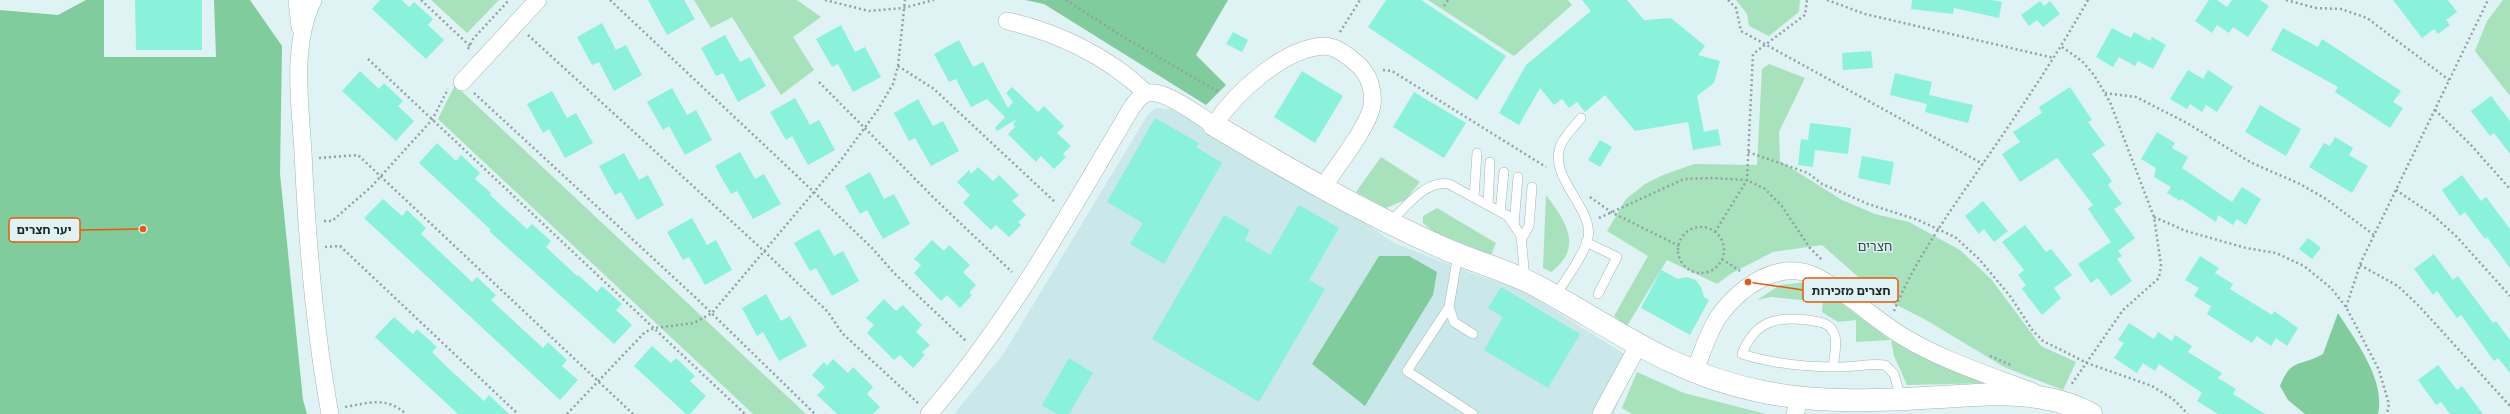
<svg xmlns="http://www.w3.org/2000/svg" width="2510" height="414" font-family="'IBM Plex Sans','Noto Sans Hebrew',sans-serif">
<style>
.built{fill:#cae7e9}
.green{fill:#a7e2bc}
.forest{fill:#80cc9d}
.building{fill:#8af1da}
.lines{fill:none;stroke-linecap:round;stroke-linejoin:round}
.lane-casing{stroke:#a3b5b6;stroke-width:10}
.street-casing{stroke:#a3b5b6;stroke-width:18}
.secondary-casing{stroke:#a3b5b6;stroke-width:23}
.path{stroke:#92a1a2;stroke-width:2.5;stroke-dasharray:2 3;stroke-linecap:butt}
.lane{stroke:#fff;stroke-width:9}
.street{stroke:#fff;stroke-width:17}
.secondary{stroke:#fff;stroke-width:22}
.labels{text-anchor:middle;stroke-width:3;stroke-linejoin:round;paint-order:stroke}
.quarter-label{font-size:13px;fill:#344445;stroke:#dff3f4}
.leader{fill:none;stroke:#e8590c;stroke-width:1.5}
.callout-dot{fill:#e8590c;stroke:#dff3f4;stroke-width:1.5}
.callout{fill:#dff3f4;stroke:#e8590c;stroke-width:1.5}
.callout-label{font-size:12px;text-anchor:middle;font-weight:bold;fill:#1f2627}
</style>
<rect width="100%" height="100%" fill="#dff3f4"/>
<path class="built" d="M1155 108 1172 109 1355 216 1394 243 1474 274 1522 290 1634 360 1614 413 1616 414H954L1004 353 1147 116Z"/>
<path class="green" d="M431 0H499L467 33Z
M694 0H797L821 17 793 37 814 70 781 95 732 17 711 28Z
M1428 0H1568L1572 5 1514 56Z
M1736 0H1800L1799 12 1769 36 1749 26 1747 14Z
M2503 0H2510V96L2475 51 2487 21Z
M1769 64 1805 78 1779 132 1780 161 1842 200 1875 214 1909 222 1960 250 1991 279 2041 346 2076 362 2063 390 2004 367 1926 320 1881 297 1822 245 1773 252 1732 273 1717 284 1667 260 1627 326 1614 316 1648 256 1607 231 1626 199 1645 184 1663 175 1694 164 1757 165 1762 69Z
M455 85 806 414H753L438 119Z
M1381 157 1420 182 1405 200 1386 208 1356 192Z
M1546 195C1566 222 1584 247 1551 272L1543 268Z
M1437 208 1496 243 1491 255 1434 232 1423 223V216Z
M1807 282 1829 294 1891 340 1990 383 1907 385 1894 356 1891 340 1856 342V320L1838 322 1822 312 1823 302 1771 297 1757 300 1780 285Z
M1637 372 1684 393 1766 414H1632L1622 408Z"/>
<path class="forest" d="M86 0H104V57H216L214 0H250L282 46 280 174 303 400 307 414H0V10L58 15Z
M1025 0H1228L1196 55 1226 85 1206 105 1044 4Z
M1379 256H1409L1437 272 1433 295 1365 406 1312 364Z
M2338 313C2355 340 2386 380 2378 414H2305L2288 400 2280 386C2291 357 2301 367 2323 354Z"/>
<path class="building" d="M135 0H202V50H136Z
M380 0H402L409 7 414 2 433 19 428 25 444 40 426 59 372 9Z
M648 0H684L695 19 667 35Z
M1386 0H1421L1506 56 1477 100 1368 27Z
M1582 0H1627L1644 20 1671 18 1705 46 1698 55 1720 61 1714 83 1697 96 1704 132 1718 129 1721 145 1693 150 1688 122 1635 131 1605 95 1585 112 1577 102 1569 108 1562 99 1554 105 1540 88 1519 125 1499 113 1526 65 1591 11Z
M1912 0H1991L2002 2 1999 18 1954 8 1953 14 1911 9Z
M2209 0H2217L2227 7 2232 0H2260L2269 6 2248 37 2233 27 2229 33 2217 25 2212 33 2195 21Z
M2393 0H2448L2457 12 2446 20 2450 25 2438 34 2434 29 2422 38Z
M2040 1 2044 6 2050 1 2060 14 2043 27 2037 20 2029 26 2021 15Z
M602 23 616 50 626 45 642 75 614 91 599 62 592 65 577 37Z
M841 25 855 52 865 47 881 77 853 92 838 64 832 67 816 39Z
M2112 28 2131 38 2134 32 2150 41 2152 37 2166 45 2153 69 2138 61 2135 66 2119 57 2113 67 2096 57Z
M2283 28 2318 47 2322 39 2401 91 2393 102 2403 108 2390 128 2335 92 2338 87 2271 50Z
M1233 32 1248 40 1242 52 1226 44Z
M725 35 740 62 750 57 766 86 738 102 723 73 716 76 701 48Z
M959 40 973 67 983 62 1008 108 1013 102 1006 93 1012 87 1038 112 1044 106 1064 126 1057 133 1071 146 1063 154 1066 157 1054 169 1041 156 1036 162 1008 134 1015 127 1013 124 1017 119 997 131 995 128 1005 117 987 99 971 107 956 79 949 82 934 54Z
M1871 51 1873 68 1843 70 1842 53Z
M2188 70 2203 79 2208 70 2233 87 2217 112 2206 105 2202 112 2190 104 2187 109 2170 99Z
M360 71 379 89 384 83 403 101 398 106 414 121 396 141 342 91Z
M1302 71 1343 96 1315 143 1274 117Z
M1895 73 1932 82 1927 104 1890 95Z
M2070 87 2092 120 2088 122 2105 145 2092 154 2112 181 2108 185 2122 204 2114 209 2135 238 2118 251 2122 256 2117 259 2132 281 2111 296 2098 278 2091 283 2078 264 2111 242 2088 209 2093 205 2057 158 2020 182 2002 154 2020 142 2013 132 2042 113 2039 107Z
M672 88 687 115 696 110 712 140 685 155 669 126 663 130 647 102Z
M552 91 567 118 576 113 593 143 565 158 549 129 543 133 527 104Z
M1414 92 1466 123 1444 158 1393 127Z
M1929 95 1973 105 1968 123 1925 112Z
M2491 96 2510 121V154L2494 133 2490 136 2471 111Z
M795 98 810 125 819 120 835 150 808 165 792 136 786 140 770 112Z
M918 99 933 126 943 121 959 151 931 166 915 138 909 141 894 113Z
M2260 105 2301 129 2286 156 2245 132Z
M1155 118 1199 143 1196 147 1222 163 1164 264 1130 244 1143 223 1107 202Z
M1810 123 1851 128 1848 154 1815 150 1813 167 1798 165 1801 139 1808 140Z
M2157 132 2175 143 2172 148 2188 157 2182 168 2232 202 2242 187 2261 199 2246 225 2237 219 2233 225 2218 215 2216 222 2181 199 2180 201 2167 193 2171 187 2154 177 2156 168 2141 159Z
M2335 137 2353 148 2349 155 2368 166 2352 193 2309 167 2324 143 2330 146Z
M1600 140 1612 147 1600 167 1588 160Z
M437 143 456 161 461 155 480 173 475 179 491 193 490 195 527 229 532 224 551 241 546 247 577 276 578 275 597 292 602 286 622 304 616 310 632 325 614 344 489 231 491 230 419 163Z
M740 152 755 179 764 174 781 204 753 219 737 191 731 194 715 166Z
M624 153 639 180 648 175 664 205 637 220 621 192 615 195 599 166Z
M1862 156 1894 162 1890 185 1858 178Z
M978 167 993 181 999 175 1019 195 1012 201 1026 215 1018 222 1021 225 1009 237 996 225 991 230 963 203 970 195 957 182 969 170 971 174Z
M870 172 884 199 894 194 910 224 883 239 867 210 860 214 845 186Z
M2462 175 2481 201 2486 197 2510 229V268L2487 237 2485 239 2465 212 2460 216 2442 190Z
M383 199 402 216 407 210 426 228 421 234 472 282 477 277 496 295 491 300 543 348 548 342 567 360 562 366 578 380 560 400 364 218Z
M1983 201 2008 231 1994 242 1984 229 1979 234 1965 216Z
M1299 205 1339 228 1309 280 1325 289 1259 402 1152 339 1224 215 1250 230 1245 240 1270 255Z
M692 218 707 245 716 240 732 270 705 285 689 257 683 260 667 232Z
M2025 225 2046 252 2051 249 2072 275 2054 288 2061 298 2042 315 2022 289 2026 285 2018 275 2024 270 2002 242Z
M819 229 834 256 843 251 859 281 832 296 816 268 810 271 794 243Z
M2308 238 2321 248 2312 259 2299 249Z
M932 240 944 251 949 245 970 265 963 272 976 285 969 293 972 295 960 308 947 295 941 301 914 273 921 265 914 259Z
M2434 254 2453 280 2458 276 2493 323 2496 321 2510 340V373L2498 358 2494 361 2461 315 2457 318 2437 291 2433 295 2414 269Z
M2200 256 2219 268 2215 273 2233 284 2230 289 2272 315 2274 311 2298 328 2287 346 2276 338 2271 346 2257 336 2252 343 2207 314 2211 306 2194 296 2199 288 2185 280Z
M1661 270 1678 279 1687 277 1696 280 1701 287 1704 297 1709 300 1690 335 1641 308Z
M1501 287 1580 334 1548 388 1484 350 1503 317 1488 308Z
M766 294 781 321 790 316 807 346 779 361 763 332 757 336 742 308Z
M884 299 896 311 903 305 922 325 916 332 930 345 922 352 925 355 913 368 900 355 894 360 867 333 874 325 866 318Z
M394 317 413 334 417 329 437 347 432 352 447 367 484 401 489 395 509 414H458L375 337Z
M2129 323 2154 339 2158 332 2172 341 2175 335 2192 346 2188 352 2222 373 2218 378 2236 389 2233 394 2265 414H2218L2197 401 2202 393 2159 364 2155 371 2143 363 2137 373 2114 358 2124 343 2118 340Z
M652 346 671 363 676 358 695 376 690 381 706 396 690 414H686L634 366Z
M1069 358 1093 373 1069 414H1057L1042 405Z
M833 359 848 373 853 367 873 387 867 394 880 407 873 414H837L817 395 825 387 812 375 824 362 827 366Z
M2438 365 2457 390 2462 386 2483 414H2450L2441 402 2436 405 2418 380Z"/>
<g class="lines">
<defs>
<path id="lane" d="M1474 197 1477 153
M1488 205 1490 162
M1500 212 1504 172
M1390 222C1406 207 1425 180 1449 184L1508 216 1521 236 1525 279
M1514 225 1518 177
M1521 240 1529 226 1532 187
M1586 242 1617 257 1598 294
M1458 254 1449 307 1454 322 1473 334
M1555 297C1564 281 1584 256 1588 238 1594 208 1549 179 1560 147 1563 137 1575 126 1581 118
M1449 307 1407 371 1473 414
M1833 367C1834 357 1838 343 1834 333 1829 322 1819 322 1808 320 1776 316 1755 321 1742 354 1773 364 1807 367 1839 367 1855 367 1870 363 1885 365L1894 374 1901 398"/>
<path id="street" d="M297 0 300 27
M313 0C291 46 300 103 303 152 307 241 314 327 330 414
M1007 21C1057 32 1109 57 1146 93
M462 82 538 0
M1694 372C1702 354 1708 332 1719 316 1741 286 1780 258 1817 277 1848 293 1873 318 1902 336 1943 361 1989 375 2033 392
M929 414C1010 321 1069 213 1132 107 1136 102 1139 97 1145 94 1161 86 1199 116 1214 125 1235 93 1284 48 1324 46 1336 46 1347 55 1356 63 1369 73 1374 90 1372 106 1368 127 1336 167 1324 186
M1601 414 1638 346
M1795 414 1800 397"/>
<path id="secondary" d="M1214 125C1288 169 1364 213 1443 248 1474 262 1507 270 1537 286 1614 328 1671 373 1759 391 1837 408 1919 397 1997 394 2029 395 2063 398 2091 414"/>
</defs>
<use href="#lane" class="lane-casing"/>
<use href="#street" class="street-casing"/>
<use href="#secondary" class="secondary-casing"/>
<path class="path" d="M421 0 470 46
M610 0 795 174 872 248 894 273 966 341
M825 0 869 11 903 8 934 0
M1066 0 1125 38 1219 92
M1728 0 1736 8 1741 31 1983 164
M1827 0 1865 14 2054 58
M2286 0 2316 8 2341 9 2367 18 2449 80
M1444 6 1448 0
M1340 32 1360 0
M528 35 765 252 828 312 842 333 918 403
M2062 47 2082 61 2094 75 2110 102 2154 217 2161 265 2159 278 2123 310 2071 385
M468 49 473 39 509 0
M368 59 745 414
M898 66 934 89 1056 203
M1383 70 1392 71 1546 167
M819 82 938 202 1012 272
M474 93 696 298 815 414
M2105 93 2136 97 2187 123 2250 162 2300 184 2326 199 2374 235
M2435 110 2471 145 2510 189
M1748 152 1808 173 1822 184 1868 204 1918 220 1955 237 1979 259 2010 296 2033 331 2043 341 2087 363 2152 386 2173 399 2188 414
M319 158 358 155 633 414
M2396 190 2433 215 2457 237 2510 296
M1590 197 1611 212 1679 246
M2154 217 2186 231 2246 248 2276 253 2304 266 2331 288 2346 307 2379 370 2389 404 2387 414
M1599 218 1684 179 1711 178 1747 180 1765 189 1781 205 1810 248 1822 260
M324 221H332L371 187 432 120 448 89
M1678 250a23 23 0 1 1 46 0a23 23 0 1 1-46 0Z
M1715 232 1747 180 1753 54 1805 15 1807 0
M325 247 340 246 518 414
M1722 259 1740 271
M2360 265 2398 286 2419 306 2510 406
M2346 307 2361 262 2488 0
M1894 311C1913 264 1944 220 1973 178 2013 120 2053 62 2088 0
M1990 356 2011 365
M345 407C369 403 386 396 406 414
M567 414 645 332 655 328 694 323 712 313 841 160 877 111 893 84 898 66 905 0"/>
<use href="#lane" class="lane"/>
<use href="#street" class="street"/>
<use href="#secondary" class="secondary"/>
</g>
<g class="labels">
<g class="quarter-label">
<text x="1875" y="251">חצרים</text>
</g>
</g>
<path class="leader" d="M143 229L80 230M1748 282L1803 290"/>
<g class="callout-dot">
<circle cx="143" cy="229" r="4"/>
<circle cx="1748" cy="282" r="4"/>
</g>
<g class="callout">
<rect x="9" y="218" width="71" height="24" rx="4"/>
<rect x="1803" y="278" width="95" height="24" rx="4"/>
</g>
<g class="callout-label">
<text x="44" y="234">יער חצרים</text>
<text x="1851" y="295">חצרים מזכירות</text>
</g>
</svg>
